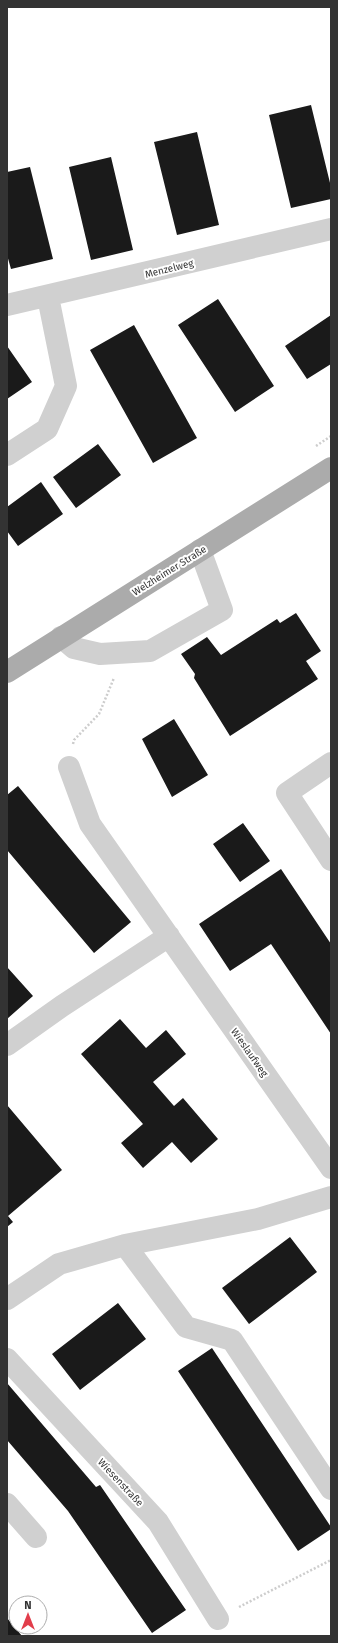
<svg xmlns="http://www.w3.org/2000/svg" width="338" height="1643" font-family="'Fira Sans',sans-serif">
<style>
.building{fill:#1a1a1a}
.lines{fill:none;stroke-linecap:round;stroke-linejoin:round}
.path{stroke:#cdcdcd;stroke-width:2.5;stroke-dasharray:2 2;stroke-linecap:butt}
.minor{stroke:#d0d0d0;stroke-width:22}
.major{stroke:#ababab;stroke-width:22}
.labels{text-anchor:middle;stroke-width:4;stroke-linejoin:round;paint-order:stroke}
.street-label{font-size:10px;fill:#333;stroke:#fff}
</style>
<rect width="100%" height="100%" fill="#fff"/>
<path class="building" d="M311 105 331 187V199L291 208 269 115Z
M197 132 219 225 177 235 154 142Z
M111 157 133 250 91 260 69 167Z
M30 167 53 259 11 269 7 255V172Z
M218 299 274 386 235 412 178 325Z
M331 315V364L307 379 285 346Z
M134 325 197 438 153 463 90 350Z
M7 346 32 382 7 399Z
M98 444 121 475 76 508 53 477Z
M41 482 63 514 18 546 7 531V507Z
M296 613 321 651 306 661 318 679 230 736 194 678 195 674 181 654 207 637 221 655 277 619 280 623Z
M174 719 208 775 172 797 142 739Z
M18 786 131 922 94 953 7 850V795Z
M243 823 270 861 240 882 213 844Z
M281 869 331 944V1034L271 944 230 971 199 924Z
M7 967 33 996 7 1019Z
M120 1019 146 1048 166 1030 186 1054 153 1082 174 1106 183 1098 218 1139 191 1163 172 1142 143 1168 121 1143 143 1124 81 1054Z
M7 1105 62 1170 8 1216 13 1222 7 1227Z
M290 1237 317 1272 249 1324 222 1288Z
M118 1303 146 1339 80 1390 52 1354Z
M212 1348 331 1527V1529L298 1551 178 1371Z
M7 1383 96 1487 100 1485 186 1610 152 1633 68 1511 7 1440Z
M7 1618 22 1636H7Z"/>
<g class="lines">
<path class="path" d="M316 446 331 436
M73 744 74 740 99 714 114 678
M239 1607 331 1560"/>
<path class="minor" d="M7 305 331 229
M7 455 47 429 66 386 48 297
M61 637 74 648 100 654 150 651 222 610 200 550
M331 763 287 793 331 860
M69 767 90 824 331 1168
M7 1045 62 1006 169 936
M125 1245 186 1327 232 1340 331 1489
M7 1299 59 1264 125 1245 258 1219 331 1197
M7 1359 158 1522 218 1619
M7 1504 36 1537"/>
<path class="major" d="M7 672 331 468"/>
</g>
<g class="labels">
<g class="street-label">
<text transform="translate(169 268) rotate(-14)" y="4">Menzelweg</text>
<text transform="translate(169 570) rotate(-32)" y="4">Welzheimer Straße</text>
<text transform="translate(250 1052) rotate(55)" y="4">Wieslaufweg</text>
<text transform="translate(121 1482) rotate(47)" y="4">Wiesenstraße</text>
</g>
</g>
<rect width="338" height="1643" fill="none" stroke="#333333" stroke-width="16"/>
<g transform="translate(28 1615)"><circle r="19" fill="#ffffff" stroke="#adadad"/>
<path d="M0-3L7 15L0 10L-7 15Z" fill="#e23d4b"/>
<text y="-6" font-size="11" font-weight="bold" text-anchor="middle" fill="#333333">N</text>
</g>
</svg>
